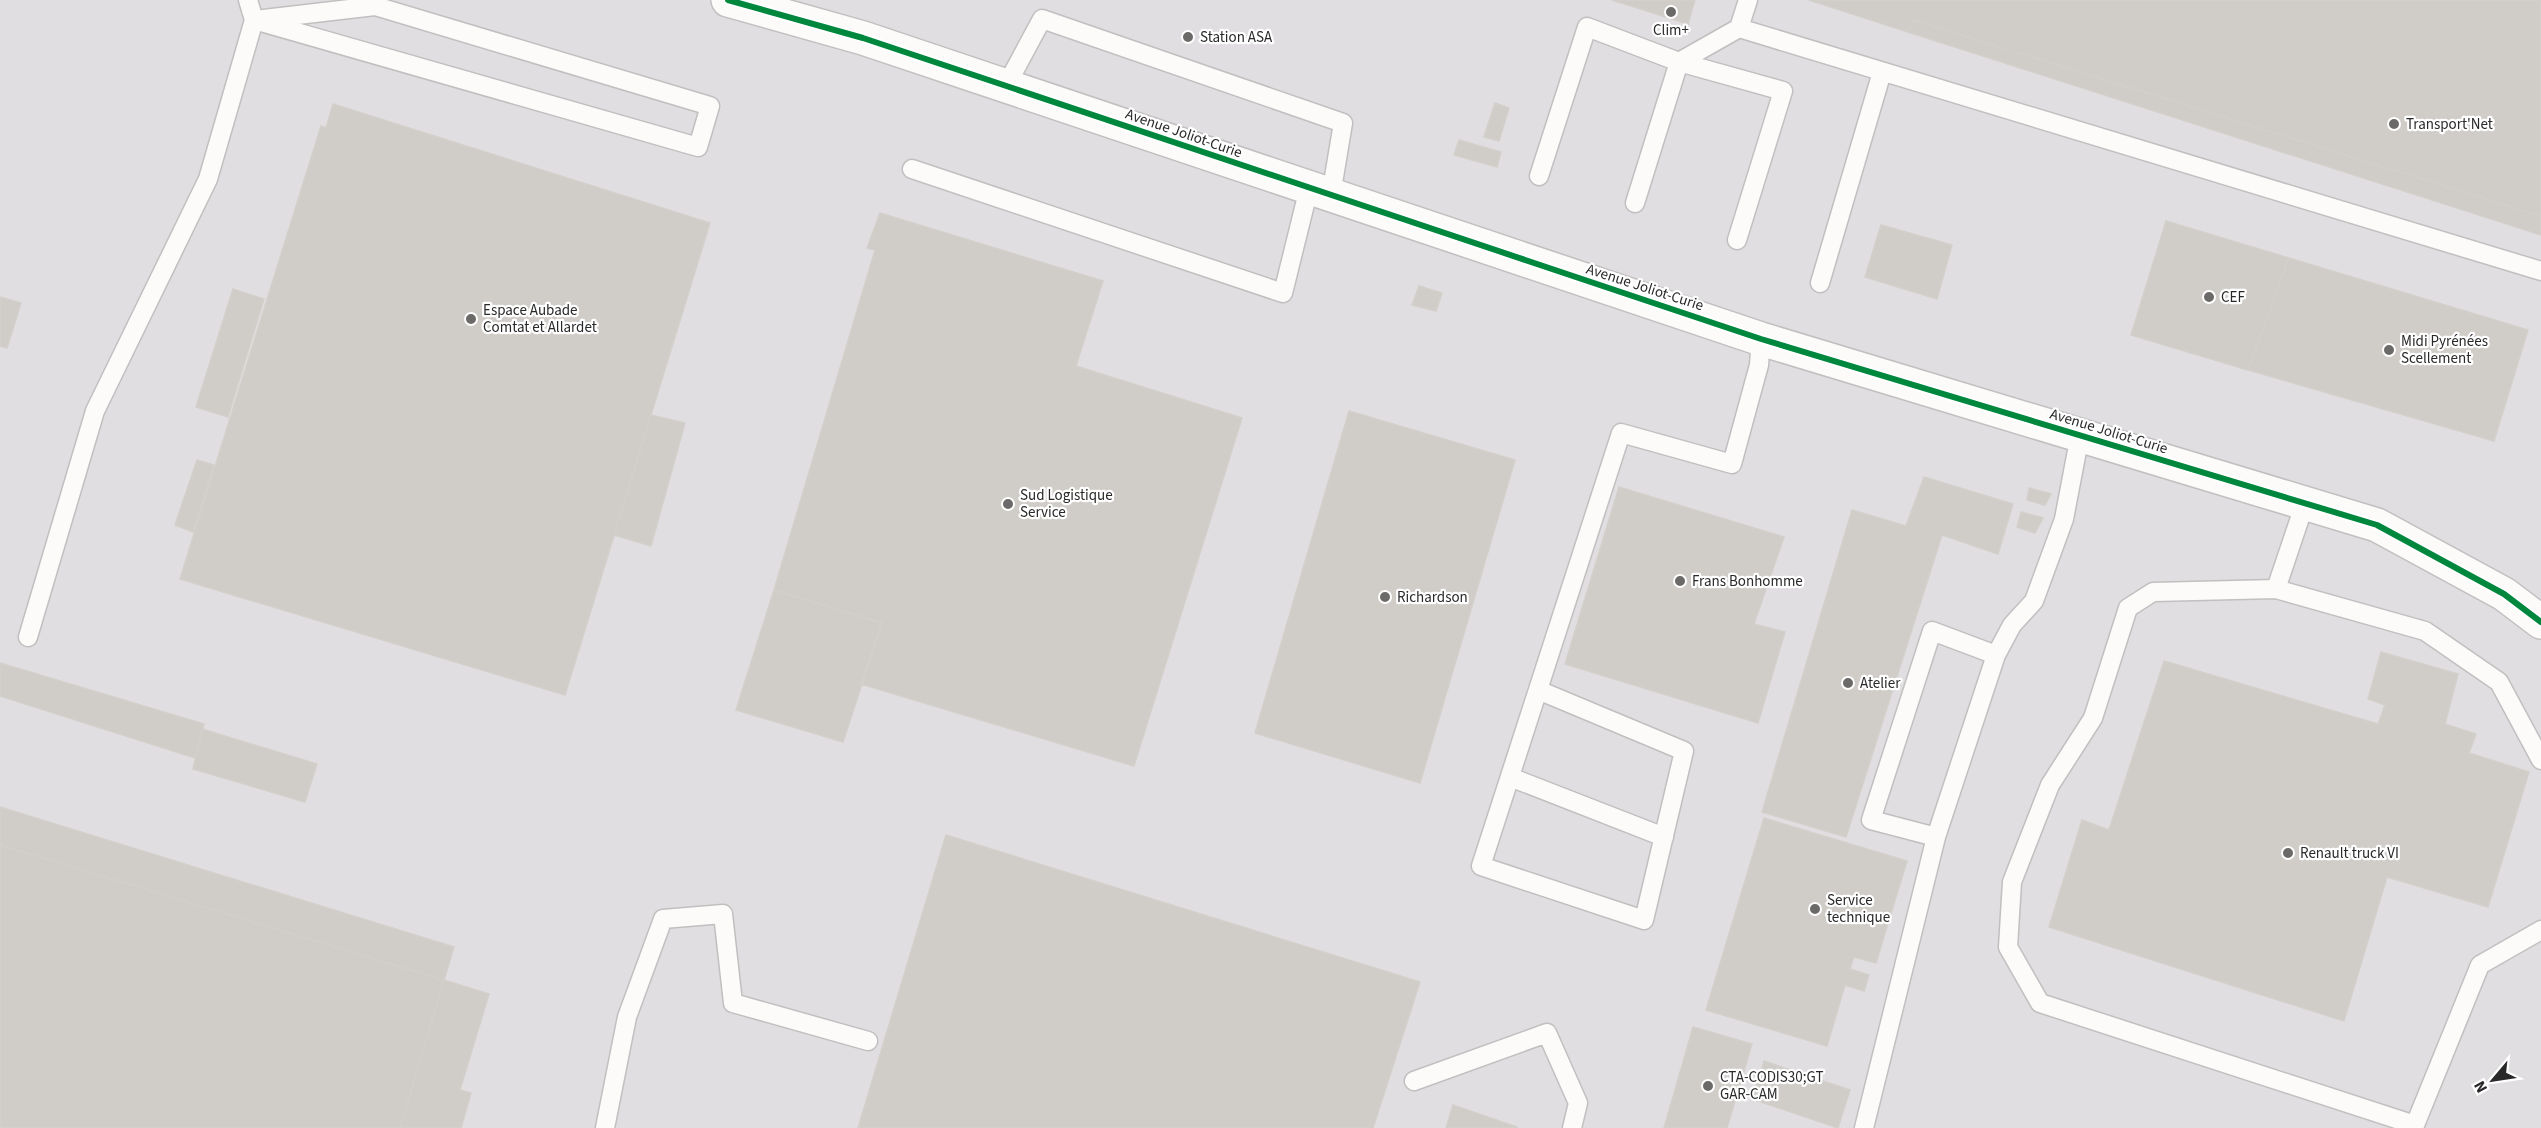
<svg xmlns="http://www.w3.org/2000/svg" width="2541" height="1128" font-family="'Source Sans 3',sans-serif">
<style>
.industrial{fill:#e1dee1}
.building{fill:#d0cdc9;stroke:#d3cfca;stroke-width:1.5}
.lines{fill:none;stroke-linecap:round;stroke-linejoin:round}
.service-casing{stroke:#c1bfbf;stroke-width:21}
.tertiary-casing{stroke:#c1bfbf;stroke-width:36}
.service{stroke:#fcfbfa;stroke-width:18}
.tertiary{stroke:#fcfbfa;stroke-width:33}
.cycleway-casing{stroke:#fff;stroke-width:10}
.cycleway{stroke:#00873e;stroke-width:6}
.poi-dot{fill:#6c6a68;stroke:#fff;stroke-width:2}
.labels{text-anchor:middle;stroke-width:4.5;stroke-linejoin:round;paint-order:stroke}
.poi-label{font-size:15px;fill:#292929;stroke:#fff;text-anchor:start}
.street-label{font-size:15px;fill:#292929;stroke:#fff}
</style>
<rect width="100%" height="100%" fill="#e8e3dd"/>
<path class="industrial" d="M0 0H2541V1128H0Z"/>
<path class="building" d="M1612 0H1695L1688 24Z
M1809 0H2541V216L1913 20 1908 32Z
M1913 20 2541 216V235L1908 32Z
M1495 103 1509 108 1499 141 1484 137Z
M333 104 710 223 565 695 180 579 321 126 326 128Z
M1459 140 1501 152 1497 167 1454 155Z
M880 213 1103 281 1076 366 1242 418 1134 766 861 684 882 623 774 590 875 250 867 248Z
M2166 221 2289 258 2248 370 2131 335Z
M1881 225 1952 245 1937 299 1865 277Z
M2289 258 2528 330 2494 441 2248 370Z
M1419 286 1442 293 1436 311 1412 305Z
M233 289 264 299 228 417 196 407Z
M0 297 21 303 7 348 0 346Z
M1349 411 1515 460 1420 783 1255 733Z
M651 415 685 423 651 546 614 535Z
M197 460 214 465 193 532 175 525Z
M1924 477 2013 504 1998 554 1942 535 1846 837 1762 812 1852 510 1906 526Z
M1619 487 1784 537 1754 624 1785 632 1758 723 1565 664Z
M2029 488 2051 494 2045 505 2027 500Z
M2021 512 2043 518 2035 533 2017 527Z
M774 590 882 623 843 742 736 710Z
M2381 652 2458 674 2445 724 2476 734 2469 753 2529 772 2488 907 2387 877 2344 1021 2049 927 2082 820 2109 830 2164 661 2378 724 2385 705 2368 699Z
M0 663 204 724 195 758 0 696Z
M202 729 317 764 305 802 193 769Z
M0 807 454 947 444 980 0 845Z
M1764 818 1907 861 1876 963 1854 957 1850 969 1869 975 1864 991 1845 985 1827 1046 1706 1010Z
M946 835 1420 982 1373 1128H858Z
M0 845 444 980 400 1128H0Z
M444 980 489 994 460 1090 471 1093 461 1128H400Z
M1693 1027 1752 1044 1727 1128H1664Z
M1764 1061 1850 1090 1838 1128 1752 1099Z
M1453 1105 1517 1127 1516 1128H1446Z"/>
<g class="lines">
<defs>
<path id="service" d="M1748 0 1739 28 2541 271
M375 6 710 106 698 147 254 20Z
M1006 86 1042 19 1343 123 1331 195
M912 169 1283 293 1309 188
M1539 176 1587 27 1679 62 1783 91 1737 240
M1635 203 1679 62 1739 28
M1820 283 1882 72
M2276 589 2305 503
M28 637 95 411 208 179 254 20 248 0
M1996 655 2012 625 2034 601 2064 519 2080 435
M1538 690 1684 751 1644 920 1481 866 1621 433 1732 464 1759 365 1761 339
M2541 760 2499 682 2425 631 2276 589 2153 592 2128 608 2093 718 2050 785 2012 882 2008 947 2040 1003 2415 1125 2480 965 2541 930
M1510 777 1664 837
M1414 1081 1547 1033 1578 1103 1572 1128
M605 1128 627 1017 663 919 723 914 733 1003 868 1041
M1864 1128 1936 837 1996 655 1932 631 1871 820 1936 837"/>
<path id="tertiary" d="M728 0 863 38 1761 339 2377 525 2504 594 2541 622"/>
</defs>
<use href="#service" class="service-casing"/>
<use href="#tertiary" class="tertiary-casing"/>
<use href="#service" class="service"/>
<use href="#tertiary" class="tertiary"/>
<defs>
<path id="cycleway" d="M728 0 863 38 1761 339 2377 525 2504 594 2541 622"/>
</defs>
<use href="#cycleway" class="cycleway-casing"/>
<use href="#cycleway" class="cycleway"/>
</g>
<g class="poi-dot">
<circle cx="1671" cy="12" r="6"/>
<circle cx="1188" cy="37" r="6"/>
<circle cx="2394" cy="124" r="6"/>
<circle cx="2209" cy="297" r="6"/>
<circle cx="471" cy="319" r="6"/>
<circle cx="2389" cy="350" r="6"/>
<circle cx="1008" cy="504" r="6"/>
<circle cx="1680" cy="581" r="6"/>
<circle cx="1385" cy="597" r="6"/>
<circle cx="1848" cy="683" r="6"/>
<circle cx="2288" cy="853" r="6"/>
<circle cx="1815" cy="909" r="6"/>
<circle cx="1708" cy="1086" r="6"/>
</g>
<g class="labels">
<g class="poi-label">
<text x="1671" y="35" text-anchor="middle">Clim+</text>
<text x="1200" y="42">Station ASA</text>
<text x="2406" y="129">Transport'Net</text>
<text x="2221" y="302">CEF</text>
<text x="483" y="315">Espace Aubade<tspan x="483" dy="17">Comtat et Allardet</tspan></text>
<text x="2401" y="346">Midi Pyrénées<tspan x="2401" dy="17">Scellement</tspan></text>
<text x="1020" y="500">Sud Logistique<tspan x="1020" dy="17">Service</tspan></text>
<text x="1692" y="586">Frans Bonhomme</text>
<text x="1397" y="602">Richardson</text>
<text x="1860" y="688">Atelier</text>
<text x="2300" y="858">Renault truck VI</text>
<text x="1827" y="905">Service<tspan x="1827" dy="17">technique</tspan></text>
<text x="1720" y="1082">CTA-CODIS30;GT<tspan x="1720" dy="17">GAR-CAM</tspan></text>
</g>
<g class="street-label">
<text transform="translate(1184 133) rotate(19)" y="5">Avenue Joliot-Curie</text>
<text transform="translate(1645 287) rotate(18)" y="5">Avenue Joliot-Curie</text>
<text transform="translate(2109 431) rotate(17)" y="5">Avenue Joliot-Curie</text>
</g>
</g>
<g transform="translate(2493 1080) rotate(241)" stroke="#ffffff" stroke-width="4.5" paint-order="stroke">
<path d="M0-4.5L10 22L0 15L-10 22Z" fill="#292929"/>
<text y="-9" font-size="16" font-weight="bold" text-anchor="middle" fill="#292929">N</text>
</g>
</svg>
